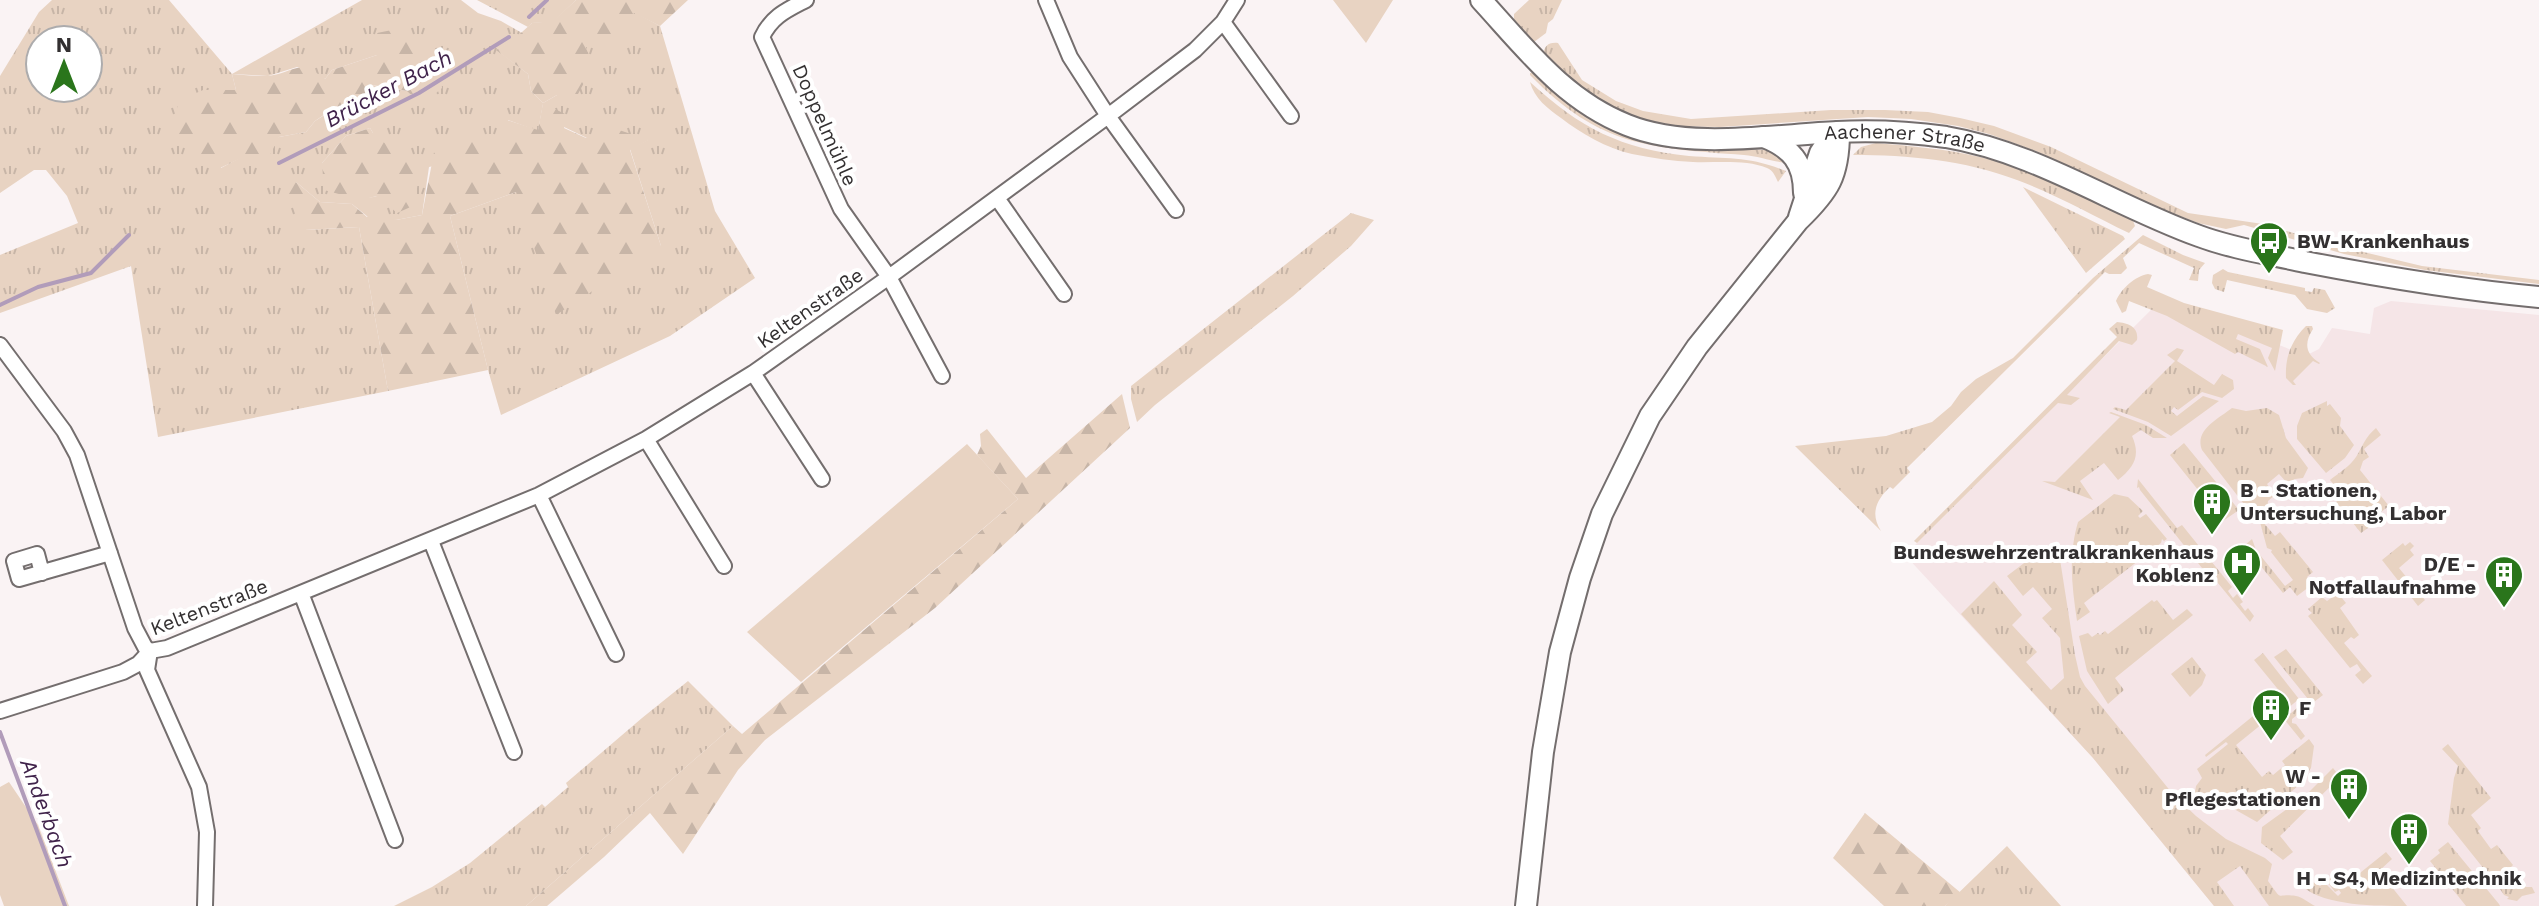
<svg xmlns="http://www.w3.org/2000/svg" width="2539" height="906" font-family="'Work Sans',sans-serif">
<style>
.built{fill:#f5e5e7}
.grass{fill:url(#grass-tufts);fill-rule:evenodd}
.forest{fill:url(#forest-firs)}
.green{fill:#e8d3c2}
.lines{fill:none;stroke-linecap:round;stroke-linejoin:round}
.stream{stroke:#b19cba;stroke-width:4}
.street-casing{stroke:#746e6e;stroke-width:18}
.secondary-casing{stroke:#746e6e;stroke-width:24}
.street{stroke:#fff;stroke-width:14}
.secondary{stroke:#fff;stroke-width:20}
.labels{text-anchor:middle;stroke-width:8;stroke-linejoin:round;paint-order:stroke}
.street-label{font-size:20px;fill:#333031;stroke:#fff}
.poi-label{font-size:20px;font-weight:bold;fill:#333031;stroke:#fff;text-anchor:start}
.water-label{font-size:22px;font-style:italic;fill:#40234b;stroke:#fff}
</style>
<defs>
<pattern id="grass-tufts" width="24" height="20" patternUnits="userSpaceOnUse" patternTransform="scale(2)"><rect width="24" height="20" fill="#e8d3c2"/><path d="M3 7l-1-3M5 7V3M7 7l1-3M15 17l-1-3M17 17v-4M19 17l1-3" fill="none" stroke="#c7b5a7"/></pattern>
<pattern id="forest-firs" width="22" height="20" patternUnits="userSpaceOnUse" patternTransform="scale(2)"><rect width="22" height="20" fill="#e8d3c2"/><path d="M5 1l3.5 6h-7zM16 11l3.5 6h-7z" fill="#c7b5a7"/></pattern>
</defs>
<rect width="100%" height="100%" fill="#faf3f4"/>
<path class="built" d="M2162 299 2289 349 2309 354 2319 349 2332 328 2370 334 2374 308 2391 301 2539 315V906H2214L2093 758 1905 555Z"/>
<path class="grass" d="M52 0H169L232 74 362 0H461L478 13 501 21 522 33 512 42 497 50 528 74 531 91 543 103 557 95 586 47 634 12 660 26 715 211 755 278 670 336 501 415 488 370 450 216 516 192 661 246 630 149 648 140 587 138 564 127 543 104 538 131 508 120 506 149 429 167 422 215 396 220 368 217 352 204 320 202 296 182 306 230 359 227 388 391 158 437 131 266 0 313V255L78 223 67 196 46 170H34L0 193V76L39 12ZM40 40H88V88H40ZM377 55 407 91 371 85 315 121 306 132 279 137 221 168 203 90H236L232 74 268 76 297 67 325 79 332 70ZM370 128 373 133 377 196C345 204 340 187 322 163L346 136Z
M477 0H576L553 22 532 23 528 27Z
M1529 0H1562L1553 19 1548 23 1546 33 1534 42 1531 41 1514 22V14Z
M1558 43 1582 80 1616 101 1643 111 1691 119 1831 110H1885L1928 112 1960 118 1994 126 2051 147 2188 213 2263 224 2330 244 2422 266 2539 280V284L2425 270 2344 254 2244 225 2226 229 2198 223 2144 202 2038 152 1989 134 1958 126 1911 119 1868 117 1720 127 1670 126 1632 116 1613 107 1582 89 1543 56C1544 46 1548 42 1558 43Z
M1536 72 1688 147 1766 150 1778 152 1793 163C1778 164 1760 156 1744 155 1650 148 1600 147 1530 75V73Z
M1530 82C1580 128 1621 149 1689 156 1728 159 1749 156 1786 171L1778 182C1775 176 1773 170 1767 168 1746 159 1716 163 1693 162 1673 161 1652 158 1632 154 1606 148 1582 134 1561 118 1548 109 1534 98 1530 82Z
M1876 143C1911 146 1946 149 1980 157 2030 169 2078 193 2124 213L2132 218 2135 226 2129 233C2092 215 2055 194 2017 180 1964 160 1909 155 1853 155L1861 147Z
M2023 187 2123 236 2125 239 2086 273Z
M1351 213 1374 220 1351 246 1293 296 1155 405 1137 422 1131 399V386Z
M2143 235 2183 255 2205 263 2199 270 2198 281 2189 280 2194 268 2139 243 2123 258 2127 268 2121 274H2109L2105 272 1907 468 1910 472 1893 489 1890 487C1876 500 1870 514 1881 531L1795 446 1886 436 1932 422 1951 406 1961 392 1976 379 2013 358 2093 278Z
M2223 269 2228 272 2305 288V291L2312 292 2314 288 2325 290 2335 308 2327 313 2307 309 2295 295 2227 280 2224 292 2215 289 2212 283 2213 275Z
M2148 274 2152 275 2147 287 2184 303 2283 330 2275 371 2268 358 2272 348 2238 334 2236 339 2260 349 2268 367 2238 352 2235 354 2167 316 2129 301 2126 311 2122 313 2116 301C2121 289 2135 276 2148 274Z
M2117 322C2128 323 2139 327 2137 340L2132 345 2119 341 2067 395 2080 398 2071 405 2058 403 1917 543 1914 541 2117 337 2109 329Z
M2306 326H2312L2313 329C2304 343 2305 354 2320 363L2319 364 2313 361 2293 381 2296 385H2293L2286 378C2285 357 2291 341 2306 326Z
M2177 348 2184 350 2177 361 2214 385 2222 374 2233 380 2234 389 2222 398 2202 392 2178 410 2174 407 2171 411 2177 416 2203 396 2219 401 2171 436 2148 422 2113 409 2115 407 2126 410 2175 361 2167 355Z
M2327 401V406L2330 404 2341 418 2340 426 2354 445 2345 458 2326 473 2297 439V426L2302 413Z
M2232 408 2246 411 2267 408 2279 415 2286 438 2308 468 2303 478 2295 479 2288 484 2279 474 2267 484 2275 495 2268 501 2267 510C2260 514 2253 512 2247 508L2202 450C2194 430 2218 419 2232 408Z
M2111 412 2146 425 2167 438H2153L2141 430 2132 436C2141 456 2134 467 2118 480L2104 463 2080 481 2093 500 2042 481 2055 482 2120 417 2109 413Z
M2376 428 2381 435 2364 449 2369 457 2363 461 2360 470 2389 506 2369 521 2372 525 2361 533 2336 502 2346 494 2339 484 2335 486 2330 480C2339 473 2350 466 2356 457 2363 446 2365 437 2376 428Z
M2184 443 2239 510 2223 521 2170 455Z
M2138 479 2177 528 2182 525 2232 587 2228 591 2233 598 2237 594 2243 602 2240 604 2245 611 2248 608 2254 616 2250 622 2208 571 2202 568 2140 490 2139 487 2137 488Z
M2114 494 2128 497 2143 511 2138 516 2140 518 2146 514 2167 539 2164 541 2162 539 2161 543 2084 603 2090 612 2077 621C2072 587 2068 556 2078 522Z
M2260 522H2263L2275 536 2280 532 2313 572 2307 577 2313 584 2297 596 2290 587 2283 593 2244 546 2252 539 2256 550 2285 586 2293 580 2271 552 2272 550 2267 548Z
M2410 542 2414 546 2410 550 2414 555 2399 568 2425 600 2418 606 2382 560 2403 543 2405 546Z
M2048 545 2053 546 2059 553 2075 655 2080 677 2085 686 2172 793 2196 816 2226 839 2265 858 2272 864 2268 881C2284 903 2275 893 2296 896 2302 897 2309 903 2315 906H2269L2240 866 2217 882 2234 906H2214L2093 758 1961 614 1994 581 2022 615 2012 625 2037 652 2026 662 2051 690 2064 678 2060 638 2042 618 2052 609 2033 587 2023 596 2007 576Z
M2338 593 2346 603 2340 608 2359 635 2354 639 2351 637 2344 643 2372 676 2363 684 2355 675 2361 670 2357 664 2350 668 2308 616 2312 613 2308 609 2322 597 2327 601Z
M2152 600 2154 602 2157 600 2173 620 2187 609 2193 615 2115 678 2124 690 2108 704 2087 671 2079 636 2088 633 2092 637 2098 633 2100 635 2105 631 2108 634Z
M2286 649 2323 695 2292 719V723L2296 724 2305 736 2301 740 2284 719 2308 699 2274 657Z
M2263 653 2299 699 2281 714 2278 711 2236 745 2262 777 2269 771 2273 775 2285 765 2282 761 2309 739 2314 746 2311 768 2300 784 2257 822 2234 809H2203L2194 798 2196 786 2202 778 2197 769 2228 744 2226 742 2206 757 2205 755 2258 712 2260 715 2269 709 2267 705 2281 693 2254 660Z
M2192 657 2206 675 2202 685 2190 697 2171 674Z
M688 681 733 726 526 906H394L432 887 470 863 542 804 545 807 568 787 566 783 642 718Z
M2448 744 2491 798 2471 815 2481 828 2478 831 2491 849 2497 845 2513 865 2510 868 2526 887H2532L2535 893 2522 896 2517 901 2507 899 2509 897 2504 895 2490 874H2488L2448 824 2454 778 2458 766 2442 749Z
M2333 768 2340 777 2280 836 2293 852 2283 860 2261 843 2262 827 2305 796Z
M2448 842 2499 904 2500 906H2466L2430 861 2440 853 2438 850Z
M2007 846 2061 906H1945Z
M2386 852 2392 859 2379 871 2407 906C2377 906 2325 906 2303 887L2311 881 2320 886 2325 883 2338 896 2341 893 2339 890 2335 892 2325 879 2326 878H2331L2340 889Z"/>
<path class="forest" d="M576 0H688L660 26 634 13 621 42 586 47 593 66 578 94 557 95 543 103 567 115 564 128 586 138 604 125 649 140 630 150 661 246 556 315 516 192 450 216 488 370 388 391 359 227 305 230 285 191 296 182 320 202 352 204 367 217 376 208 396 220 422 215 435 147 467 129 506 148 501 127 507 120 538 130 543 103 531 91 528 74 496 50 512 41 532 23 553 21Z
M392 30 428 44 430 52 420 62 440 69 442 88 422 105 407 91 372 85 361 111 337 106 315 121 306 132 279 137 270 155 250 154 220 168 173 140 178 101 203 90H236L232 74C242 75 254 76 265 76 292 75 297 56 325 79L332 70 377 55V33Z
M370 128 373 133 419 172 415 205 397 213 377 196 361 200 324 190 322 163 346 136Z
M1122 394 1130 428 935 608 765 740 738 770 683 854 650 813 604 857 547 906H526L733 726 742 734 1018 499 977 455 981 446 980 434 987 429 1026 478Z
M1865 813 1961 893 1945 906H1884L1833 858Z"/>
<path class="green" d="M1333 0H1393L1366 43Z
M967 444 1018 499 801 682 747 632Z
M9 782 38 825 69 906H4L0 895V787Z"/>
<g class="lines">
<path class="stream" d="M529 17 547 0
M279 163 419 93 509 37
M0 305 38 287 91 273 129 235
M0 732 65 906"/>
<defs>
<path id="street" d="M806 0C787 10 772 16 762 37L841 209 889 277 942 376
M1046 0 1070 57 1108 116 1176 210
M1223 22 1291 116
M997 198 1064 294
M0 345 64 431 77 455 135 628 145 647 150 651
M753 373 822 479
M646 439 724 566
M539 495 616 654
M431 541 514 752
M42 573 37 554 14 561 19 579 110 553
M301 593 395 840
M150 651 147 670 199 787 207 832 205 906
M0 711 123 672 138 664 150 651 167 648 539 495 646 439 753 373 889 277 1108 116 1195 50 1223 22 1237 0"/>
<g id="secondary">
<path id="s1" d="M1481 0C1526 49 1564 100 1627 125 1689 150 1772 135 1837 132 1873 130 1910 132 1946 137 2036 152 2115 206 2199 236 2234 249 2270 254 2305 262 2383 277 2460 290 2539 297"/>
<path d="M1764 137C1791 148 1804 162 1804 193"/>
<path d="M1799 217 1820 153 1826 144 1839 132"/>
<path d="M1526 906 1543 752 1560 652 1580 578 1602 514 1650 416 1697 347 1798 221C1829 191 1839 176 1839 132"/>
</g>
</defs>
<use href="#street" class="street-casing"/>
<use href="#secondary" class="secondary-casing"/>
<use href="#street" class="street"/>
<use href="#secondary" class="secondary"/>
</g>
<defs>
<symbol id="bus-pin" viewBox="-11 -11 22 30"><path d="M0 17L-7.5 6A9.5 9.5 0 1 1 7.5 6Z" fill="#2a751b" stroke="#fff"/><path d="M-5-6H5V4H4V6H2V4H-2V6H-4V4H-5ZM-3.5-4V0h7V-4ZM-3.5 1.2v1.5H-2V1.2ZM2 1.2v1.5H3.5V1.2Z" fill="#fff"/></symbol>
<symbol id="building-pin" viewBox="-11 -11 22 30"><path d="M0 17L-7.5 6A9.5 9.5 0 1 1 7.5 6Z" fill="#2a751b" stroke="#fff"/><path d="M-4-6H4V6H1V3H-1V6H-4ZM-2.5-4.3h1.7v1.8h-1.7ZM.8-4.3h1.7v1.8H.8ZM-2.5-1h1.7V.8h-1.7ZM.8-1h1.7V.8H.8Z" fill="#fff"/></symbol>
<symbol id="hospital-pin" viewBox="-11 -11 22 30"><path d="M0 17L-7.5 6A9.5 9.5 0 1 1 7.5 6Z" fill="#2a751b" stroke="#fff"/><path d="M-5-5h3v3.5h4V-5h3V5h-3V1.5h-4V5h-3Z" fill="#fff"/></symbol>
</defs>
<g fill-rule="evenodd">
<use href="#bus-pin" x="2247" y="219" width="44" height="60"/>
<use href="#building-pin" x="2190" y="480" width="44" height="60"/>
<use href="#hospital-pin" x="2220" y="541" width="44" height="60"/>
<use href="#building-pin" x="2482" y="553" width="44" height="60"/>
<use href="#building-pin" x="2249" y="686" width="44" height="60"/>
<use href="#building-pin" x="2327" y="765" width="44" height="60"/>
<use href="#building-pin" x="2387" y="810" width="44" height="60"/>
</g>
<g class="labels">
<g class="street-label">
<text transform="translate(825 125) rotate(66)" y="7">Doppelmühle</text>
<text dy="7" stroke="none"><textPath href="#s1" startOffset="474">Aachener Straße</textPath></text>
<text transform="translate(810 308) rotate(-35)" y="7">Keltenstraße</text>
<text transform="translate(209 607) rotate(-21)" y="7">Keltenstraße</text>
</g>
<g class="poi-label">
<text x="2297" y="248">BW-Krankenhaus</text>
<text x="2240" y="497">B - Stationen,<tspan x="2240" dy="23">Untersuchung, Labor</tspan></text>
<text x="2214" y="559" text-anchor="end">Bundeswehrzentralkrankenhaus<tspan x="2214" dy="23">Koblenz</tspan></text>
<text x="2476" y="571" text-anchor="end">D/E -<tspan x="2476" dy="23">Notfallaufnahme</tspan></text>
<text x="2299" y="715">F</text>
<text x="2321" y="783" text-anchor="end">W -<tspan x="2321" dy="23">Pflegestationen</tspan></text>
<text x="2409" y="885" text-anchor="middle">H - S4, Medizintechnik</text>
</g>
<g class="water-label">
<text transform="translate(388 88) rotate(-28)" y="8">Brücker Bach</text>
<text transform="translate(47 813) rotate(70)" y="8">Anderbach</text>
</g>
</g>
<g transform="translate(64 64)"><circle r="38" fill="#ffffff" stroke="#adacad" stroke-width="2"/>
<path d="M0-6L14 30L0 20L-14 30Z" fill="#2a751b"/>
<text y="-12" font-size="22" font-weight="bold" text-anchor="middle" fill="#333031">N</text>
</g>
</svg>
